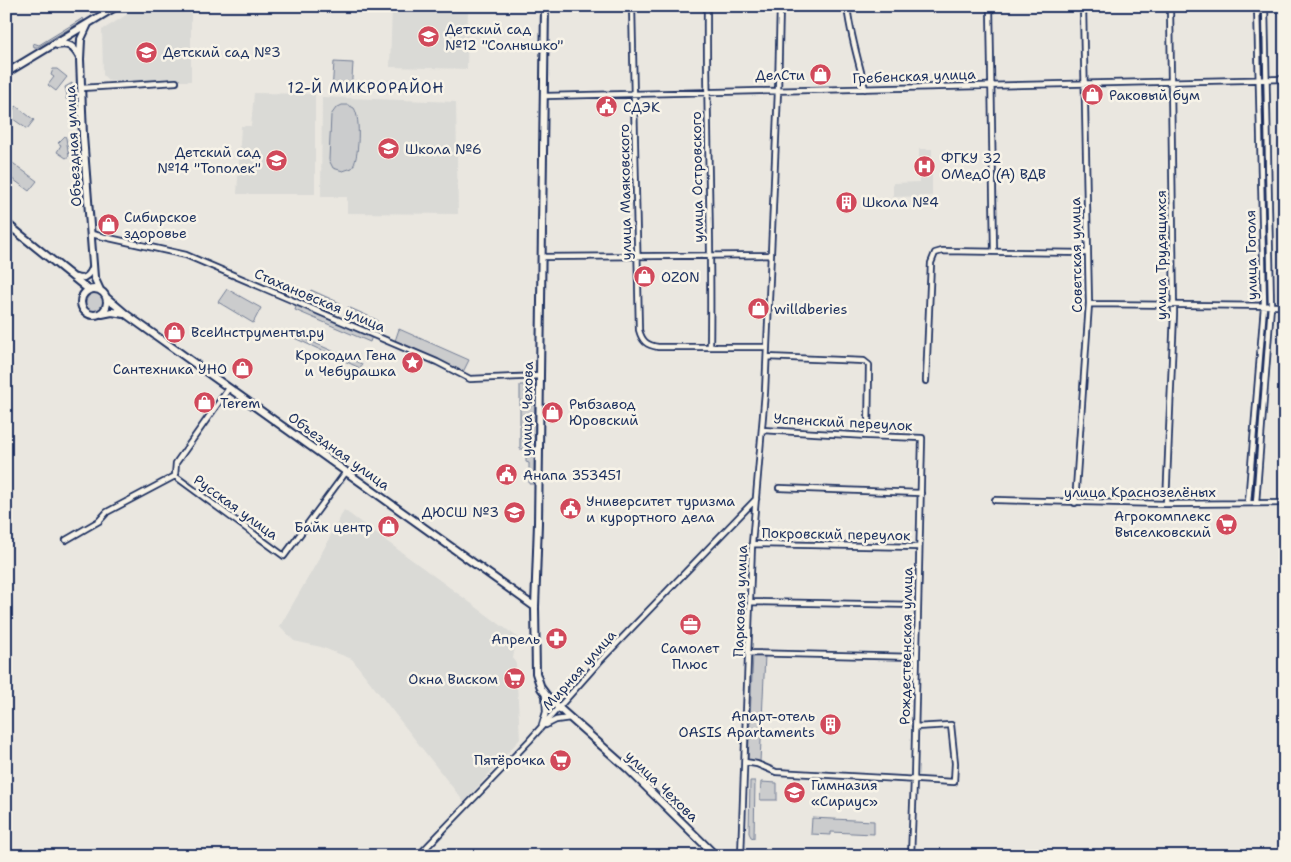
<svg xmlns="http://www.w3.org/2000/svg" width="1291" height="862" font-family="'Shantell Sans',sans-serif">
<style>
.built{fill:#dadad6}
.green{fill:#cbcccd;stroke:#737e96}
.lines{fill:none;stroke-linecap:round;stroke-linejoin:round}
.street-casing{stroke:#1b2f5e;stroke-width:8}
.secondary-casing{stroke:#1b2f5e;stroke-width:10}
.street{stroke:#f7f3e8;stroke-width:4.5}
.secondary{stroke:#f7f3e8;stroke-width:6}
.labels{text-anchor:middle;stroke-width:5;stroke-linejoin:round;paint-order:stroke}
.poi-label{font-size:14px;fill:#1b2f5e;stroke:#f7f3e8;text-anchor:start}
.street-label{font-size:14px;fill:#1b2f5e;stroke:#f7f3e8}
.neighbourhood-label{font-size:15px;letter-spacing:1px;fill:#1b2f5e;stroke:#f7f3e8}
</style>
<rect width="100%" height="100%" fill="#eae7e0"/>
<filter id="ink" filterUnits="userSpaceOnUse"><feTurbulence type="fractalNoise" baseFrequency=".02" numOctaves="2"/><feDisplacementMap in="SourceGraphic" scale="10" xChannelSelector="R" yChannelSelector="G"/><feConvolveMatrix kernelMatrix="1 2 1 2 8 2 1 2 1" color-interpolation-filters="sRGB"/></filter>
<g filter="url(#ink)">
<path class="built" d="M141 6H191V81H109L103 75 102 30Z
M392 6H468L467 69 390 67Z
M254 93 315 94V194H237L241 126H251Z
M322 97 456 102 458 214 347 213V197H321Z
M919 149H932V196L893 197V183L919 182Z
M344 510 517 637 513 658 516 664 520 739 464 802 352 659 321 647 294 641 280 626 316 564Z"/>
<path class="green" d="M1259 6H1263L1264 71H1260Z
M83 18 84 20 38 47H34L33 43 39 45Z
M334 62 353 63 351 93 332 92Z
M53 69H57L67 77 56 91 48 85 54 77 51 75Z
M72 83 73 105 66 99 67 95 65 87Z
M1265 88 1269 295H1264L1260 89Z
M342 105H348L354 108C361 118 359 160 352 168L343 171 333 168 329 160 331 115 336 108Z
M16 106 34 120 27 129 9 116Z
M65 136 66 138 69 156 66 158 57 152 61 145 58 143Z
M6 158 37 181 29 191 6 174Z
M227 289 261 308 253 323 218 302Z
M311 290 340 303 335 315 306 302Z
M86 303a10 10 0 1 1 20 0a10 10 0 1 1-20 0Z
M297 304 372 336 370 342 295 310Z
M348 307 377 320 372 331 343 318Z
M1264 315H1269L1254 495H1250Z
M399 329 469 360 463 372 395 341Z
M292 333 362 364 360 368 290 336Z
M520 385H535L534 484H529V463L526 462V449H520Z
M753 655H765L760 762 748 761Z
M750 781H755L754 838 751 837 749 833Z
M761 782 777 783V800H760Z
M812 818 874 821V834L831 832V835L811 834Z"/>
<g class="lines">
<defs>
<path id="street" d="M632 6 639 330C642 341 646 345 658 347H767
M707 6C706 120 712 233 710 347
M847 6C850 35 859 61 865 89
M990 6 994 251
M82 88 176 82
M545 96 1285 79
M91 234 186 255 437 362 470 379 540 376
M542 257 771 255
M76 277C84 280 89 276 92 268
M1089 304 1285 306
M767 357 864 361 869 365 868 436
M926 381 931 263 935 253 942 251 1087 253
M762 430 868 436 922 438 914 780 911 856
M175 476 284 556 346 472
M779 488 921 493
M995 500 1166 504 1285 503
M1075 503 1089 304 1083 6
M1248 503 1264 306 1257 6
M1256 503 1271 306 1265 6
M1166 504 1174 313 1170 6
M66 540 99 521 107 512 175 476 176 463 229 388
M752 544 919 547
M751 602 917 605
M749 653 916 657
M542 725 546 712 545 695
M546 725 556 720 570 718
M745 762 757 764 776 772 954 782 955 763 951 725 915 727
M418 856 529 741 599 662 756 499
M741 856 752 544 765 392 778 91 780 6"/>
<path id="secondary" d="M545 6 538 523 535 607 536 673 541 688 550 700 628 769 716 856
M88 24 81 39 80 59 83 136 94 277 100 290
M57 45C69 42 74 47 80 58
M6 73 117 6
M6 223 89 290
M81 302a13 13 0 1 1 26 0a13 13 0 1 1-26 0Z
M107 298 127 315 535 607
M102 314 112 312 124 314"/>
</defs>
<use href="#street" class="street-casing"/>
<use href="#secondary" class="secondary-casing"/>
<use href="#street" class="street"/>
<use href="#secondary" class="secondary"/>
</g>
</g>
<defs>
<symbol id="school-disc" viewBox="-11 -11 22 22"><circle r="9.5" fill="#d1495b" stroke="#f7f3e8"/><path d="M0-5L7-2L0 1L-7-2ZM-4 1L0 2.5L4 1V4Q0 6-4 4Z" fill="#fff"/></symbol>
<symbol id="shop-disc" viewBox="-11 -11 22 22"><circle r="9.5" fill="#d1495b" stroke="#f7f3e8"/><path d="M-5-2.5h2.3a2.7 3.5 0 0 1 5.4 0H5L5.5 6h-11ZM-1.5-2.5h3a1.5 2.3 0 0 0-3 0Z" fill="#fff"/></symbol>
<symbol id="civic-disc" viewBox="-11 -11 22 22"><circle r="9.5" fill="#d1495b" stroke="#f7f3e8"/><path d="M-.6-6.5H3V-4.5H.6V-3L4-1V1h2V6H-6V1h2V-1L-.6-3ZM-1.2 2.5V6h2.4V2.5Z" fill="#fff"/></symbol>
<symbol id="hospital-disc" viewBox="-11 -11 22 22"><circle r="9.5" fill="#d1495b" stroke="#f7f3e8"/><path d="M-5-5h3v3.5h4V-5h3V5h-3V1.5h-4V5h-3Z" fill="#fff"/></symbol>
<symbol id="building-disc" viewBox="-11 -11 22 22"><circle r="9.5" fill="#d1495b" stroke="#f7f3e8"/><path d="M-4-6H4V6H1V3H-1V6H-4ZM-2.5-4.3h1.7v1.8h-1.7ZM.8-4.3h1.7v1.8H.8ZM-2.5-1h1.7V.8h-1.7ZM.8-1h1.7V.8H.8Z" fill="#fff"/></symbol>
<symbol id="sight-disc" viewBox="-11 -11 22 22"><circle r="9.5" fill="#d1495b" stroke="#f7f3e8"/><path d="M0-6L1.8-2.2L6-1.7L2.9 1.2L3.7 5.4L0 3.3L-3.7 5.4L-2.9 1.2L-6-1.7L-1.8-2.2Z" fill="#fff"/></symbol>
<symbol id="supermarket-disc" viewBox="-11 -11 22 22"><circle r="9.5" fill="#d1495b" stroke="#f7f3e8"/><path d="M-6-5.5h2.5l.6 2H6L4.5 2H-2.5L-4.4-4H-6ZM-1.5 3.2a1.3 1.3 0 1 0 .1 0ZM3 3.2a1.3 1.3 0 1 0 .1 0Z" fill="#fff"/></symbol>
<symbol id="office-disc" viewBox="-11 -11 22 22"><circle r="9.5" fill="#d1495b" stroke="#f7f3e8"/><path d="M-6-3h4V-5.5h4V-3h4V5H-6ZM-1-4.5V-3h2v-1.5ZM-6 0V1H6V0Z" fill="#fff"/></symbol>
<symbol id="pharmacy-disc" viewBox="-11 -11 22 22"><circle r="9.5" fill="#d1495b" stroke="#f7f3e8"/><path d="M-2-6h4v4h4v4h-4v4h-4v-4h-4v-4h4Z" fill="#fff"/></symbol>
</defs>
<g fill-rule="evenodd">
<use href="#school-disc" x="416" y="24" width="25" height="25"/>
<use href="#school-disc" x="134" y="40" width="25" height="25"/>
<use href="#shop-disc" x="808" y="62" width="25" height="25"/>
<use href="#shop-disc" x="1080" y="82" width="25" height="25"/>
<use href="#civic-disc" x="594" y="94" width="25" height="25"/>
<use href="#school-disc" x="376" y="136" width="25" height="25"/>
<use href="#school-disc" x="264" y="148" width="25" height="25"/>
<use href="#hospital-disc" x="912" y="154" width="25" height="25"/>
<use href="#building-disc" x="834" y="190" width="25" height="25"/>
<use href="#shop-disc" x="96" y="212" width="25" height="25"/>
<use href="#shop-disc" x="632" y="264" width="25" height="25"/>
<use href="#shop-disc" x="746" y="296" width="25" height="25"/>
<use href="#shop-disc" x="162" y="320" width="25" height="25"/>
<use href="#sight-disc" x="400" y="350" width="25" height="25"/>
<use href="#shop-disc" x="230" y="356" width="25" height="25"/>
<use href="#shop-disc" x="192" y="390" width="25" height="25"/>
<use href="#shop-disc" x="540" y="400" width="25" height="25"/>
<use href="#civic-disc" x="494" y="462" width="25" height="25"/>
<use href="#civic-disc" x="558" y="496" width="25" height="25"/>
<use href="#school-disc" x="502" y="500" width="25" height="25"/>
<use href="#supermarket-disc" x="1214" y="512" width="25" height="25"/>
<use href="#shop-disc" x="376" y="514" width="25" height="25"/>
<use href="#office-disc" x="678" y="612" width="25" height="25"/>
<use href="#pharmacy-disc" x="544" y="626" width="25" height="25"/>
<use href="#supermarket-disc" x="502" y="666" width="25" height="25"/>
<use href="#building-disc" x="818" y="712" width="25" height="25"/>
<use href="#supermarket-disc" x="548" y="748" width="25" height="25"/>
<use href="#school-disc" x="782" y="780" width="25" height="25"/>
</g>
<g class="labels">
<g class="poi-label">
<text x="445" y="34">Детский сад<tspan x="445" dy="16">№12 "Солнышко"</tspan></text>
<text x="163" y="57">Детский сад №3</text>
<text x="805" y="80" text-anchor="end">ДелСти</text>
<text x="1109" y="100">Раковый бум</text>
<text x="623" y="112">СДЭК</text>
<text x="405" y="154">Школа №6</text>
<text x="261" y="157" text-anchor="end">Детский сад<tspan x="261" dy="16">№14 "Тополек"</tspan></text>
<text x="941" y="163">ФГКУ 32<tspan x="941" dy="16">ОМедО (А) ВДВ</tspan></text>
<text x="862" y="207">Школа №4</text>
<text x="124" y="222">Сибирское<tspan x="124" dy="16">здоровье</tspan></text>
<text x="661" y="282">OZON</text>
<text x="774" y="314">willdberies</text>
<text x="191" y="337">ВсеИнструменты.ру</text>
<text x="396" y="360" text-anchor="end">Крокодил Гена<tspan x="396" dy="16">и Чебурашка</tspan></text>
<text x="227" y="374" text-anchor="end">Сантехника УНО</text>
<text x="220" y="408">Terem</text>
<text x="569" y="409">Рыбзавод<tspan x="569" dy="16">Юровский</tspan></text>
<text x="523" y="480">Анапа 353451</text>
<text x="586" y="506">Университет туризма<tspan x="586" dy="16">и курортного дела</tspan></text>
<text x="499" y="517" text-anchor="end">ДЮСШ №3</text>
<text x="1211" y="521" text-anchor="end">Агрокомплекс<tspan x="1211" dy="16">Выселковский</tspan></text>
<text x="373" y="532" text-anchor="end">Байк центр</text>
<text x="540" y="644" text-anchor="end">Апрель</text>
<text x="690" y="653" text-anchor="middle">Самолет<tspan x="690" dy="16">Плюс</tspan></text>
<text x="498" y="684" text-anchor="end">Окна Виском</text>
<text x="815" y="721" text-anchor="end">Апарт-отель<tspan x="815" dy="16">OASIS Apartaments</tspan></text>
<text x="545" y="765" text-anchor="end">Пятёрочка</text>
<text x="811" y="790">Гимназия<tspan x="811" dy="16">«Сириус»</tspan></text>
</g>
<g class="street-label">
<text transform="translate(914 76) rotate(-2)" y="5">Гребенская улица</text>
<text transform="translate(73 146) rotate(-93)" y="5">Объездная улица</text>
<text transform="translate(697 177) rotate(-91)" y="5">улица Островского</text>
<text transform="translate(625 192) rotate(-91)" y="5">улица Маяковского</text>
<text transform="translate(1076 255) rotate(-91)" y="5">Советская улица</text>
<text transform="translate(1161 255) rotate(-90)" y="5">улица Трудящихся</text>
<text transform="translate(1251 255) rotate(-91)" y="5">улица Гоголя</text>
<text transform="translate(320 300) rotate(23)" y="5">Стахановская улица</text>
<text transform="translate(527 409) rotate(-89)" y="5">улица Чехова</text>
<text transform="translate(843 422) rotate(3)" y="5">Успенский переулок</text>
<text transform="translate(339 451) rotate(36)" y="5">Объездная улица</text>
<text x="1140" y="497">улица Краснозелёных</text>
<text transform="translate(236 507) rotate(36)" y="5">Русская улица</text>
<text transform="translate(836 534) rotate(1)" y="5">Покровский переулок</text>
<text transform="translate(740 601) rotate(-88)" y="5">Парковая улица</text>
<text transform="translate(906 646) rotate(-89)" y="5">Рождественская улица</text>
<text transform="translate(579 670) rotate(-48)" y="5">Мирная улица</text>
<text transform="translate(662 786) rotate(44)" y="5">улица Чехова</text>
</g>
<g class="neighbourhood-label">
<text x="366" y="93">12-Й МИКРОРАЙОН</text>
</g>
</g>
<rect width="1291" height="862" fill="none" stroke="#f7f3e8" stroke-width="25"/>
<rect x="12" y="12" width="1266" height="837" fill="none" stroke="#1b2f5e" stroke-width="2" filter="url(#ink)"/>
</svg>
